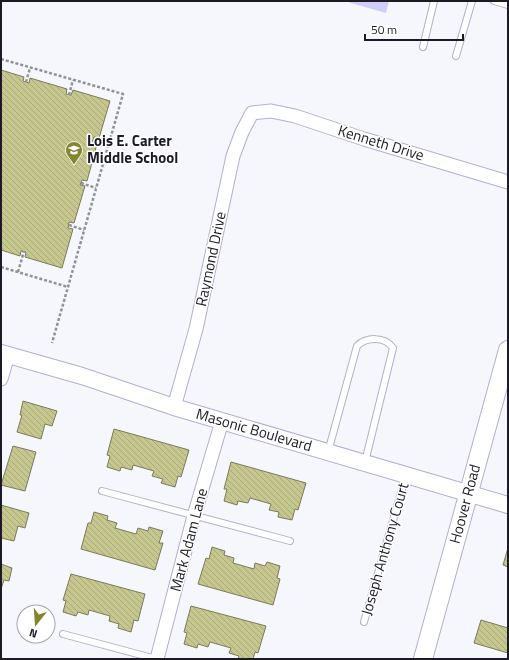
<svg xmlns="http://www.w3.org/2000/svg" width="509" height="660" font-family="'Titillium Web',sans-serif">
<style>
.pitch{fill:#cfcdfa}
.building{fill:url(#building-back-hatch);stroke:#7a7b5b}
.lines{fill:none;stroke-linecap:round;stroke-linejoin:round}
.service-casing{stroke:#b1afd0;stroke-width:8}
.minor-casing{stroke:#b1afd0;stroke-width:15}
.tertiary-casing{stroke:#b1afd0;stroke-width:18}
.secondary-casing{stroke:#b1afd0;stroke-width:20}
.path{stroke:#91919a;stroke-width:2.5;stroke-dasharray:3 2;stroke-linecap:butt}
.service{stroke:#fff;stroke-width:6}
.minor{stroke:#fff;stroke-width:13}
.tertiary{stroke:#fff;stroke-width:16}
.secondary{stroke:#fff;stroke-width:18}
.labels{text-anchor:middle;stroke-width:3;stroke-linejoin:round;paint-order:stroke}
.poi-label{font-size:15px;font-weight:bold;fill:#1b1a26;stroke:#fff;text-anchor:start}
.street-label{font-size:15px;fill:#1b1a26;stroke:#fff}
</style>
<defs>
<pattern id="building-back-hatch" width="6" height="6" patternUnits="userSpaceOnUse"><rect width="6" height="6" fill="#c5c78e"/><path d="M-1 5l2 2M0 0l6 6M5-1l2 2" fill="none" stroke="#a9aa7a"/></pattern>
</defs>
<rect width="100%" height="100%" fill="#f6f6fd"/>
<path class="pitch" d="M344 1H389L386 13Z"/>
<path class="building" d="M1 70 24 77 23 81 29 83 30 78 67 89 66 94 71 95 73 90 110 101 99 138 94 137 93 140V142L97 144 87 181 82 180 80 185 85 186 74 223 69 222 68 228 73 229 62 268 25 257 26 252 21 251 20 256 1 250Z
M23 401 57 411 52 426 45 424 41 439 17 432 22 415H20Z
M114 429 189 450 181 477 178 476 175 487 161 483 163 479 152 476 154 471 133 465 132 470 121 467 120 471 107 467 110 456 107 455Z
M13 446 36 452 25 491 1 485Z
M231 462 306 483 298 510 295 509 292 520 278 517 279 512 269 510 271 504 250 498 248 503 238 501 237 505 224 501 227 489H224Z
M1 505 29 513 25 528 18 526 14 541 1 538Z
M94 512 108 516 107 520 117 523 115 528 136 534 138 528 148 531 149 527 163 531 159 543H163L155 570 81 549 88 523H91Z
M212 547 225 551 224 555 234 558 233 563 254 569 255 563 265 566 267 562 280 566 277 578 280 579 273 605 198 584 206 558 209 559Z
M508 548V567L503 565Z
M1 564 12 568 9 581 4 580 1 589Z
M71 574 145 594 138 621 134 620 131 632 118 628 119 624 109 621 110 616 89 610 88 615 78 612 76 616 63 612 66 601 63 600Z
M191 606 266 626 258 653 255 652 253 659H238L239 656 229 653 231 648 210 642 208 647 198 644 197 648 184 644 187 633 184 632Z
M481 620 508 628V653L474 643Z"/>
<g class="lines">
<defs>
<path id="service" d="M494 1 508 5
M423 47 434 1
M456 56 472 1
M328 452 357 346C366 337 385 336 393 348L365 462
M102 491 290 541
M364 622 406 475
M63 634 156 659"/>
<path id="minor" d="M1 379 8 355
M174 407 196 329 233 156 242 132 252 113 271 111 295 116 364 139 508 182
M157 659 194 516 222 421"/>
<path id="tertiary" d="M1 353 82 376 174 407 508 505"/>
<path id="secondary" d="M423 659 508 350"/>
</defs>
<use href="#service" class="service-casing"/>
<use href="#minor" class="minor-casing"/>
<use href="#tertiary" class="tertiary-casing"/>
<use href="#secondary" class="secondary-casing"/>
<path class="path" d="M1 59 123 94 52 343
M26 82 30 68
M69 95 73 80
M93 140 108 145
M81 183 96 188
M69 225 84 230
M1 267 68 287
M18 272 24 251"/>
<use href="#service" class="service"/>
<use href="#minor" class="minor"/>
<use href="#tertiary" class="tertiary"/>
<use href="#secondary" class="secondary"/>
</g>
<defs>
<symbol id="school-pin" viewBox="-11 -11 22 30"><path d="M0 17L-7.5 6A9.5 9.5 0 1 1 7.5 6Z" fill="#85852e" stroke="#fff"/><path d="M0-5L7-2L0 1L-7-2ZM-4 1L0 2.5L4 1V4Q0 6-4 4Z" fill="#fff"/></symbol>
</defs>
<g fill-rule="evenodd">
<use href="#school-pin" x="64" y="140" width="20" height="27"/>
</g>
<g class="labels">
<g class="poi-label">
<text x="87" y="146">Lois E. Carter<tspan x="87" dy="17">Middle School</tspan></text>
</g>
<g class="street-label">
<text transform="translate(381 143) rotate(17)" y="5">Kenneth Drive</text>
<text transform="translate(211 259) rotate(-78)" y="5">Raymond Drive</text>
<text transform="translate(254 430) rotate(16)" y="5">Masonic Boulevard</text>
<text transform="translate(465 504) rotate(-75)" y="5">Hoover Road</text>
<text transform="translate(189 540) rotate(-75)" y="5">Mark Adam Lane</text>
<text transform="translate(385 549) rotate(-74)" y="5">Joseph Anthony Court</text>
</g>
</g>
<rect width="509" height="660" fill="none" stroke="#1b1a26" stroke-width="4"/>
<g transform="translate(36 624) rotate(197)"><circle r="19" fill="#ffffff" stroke="#a4a3a8"/>
<path d="M0-3L7 15L0 10L-7 15Z" fill="#85852e"/>
<text y="-6" font-size="11" font-weight="bold" text-anchor="middle" fill="#1b1a26">N</text>
</g>
<path d="M365 34v6h98v-6" fill="none" stroke="#1b1a26" stroke-width="2"/>
<text x="371" y="34" font-size="12" fill="#1b1a26" stroke="#ffffff" stroke-width="3" paint-order="stroke">50 m</text>
</svg>
